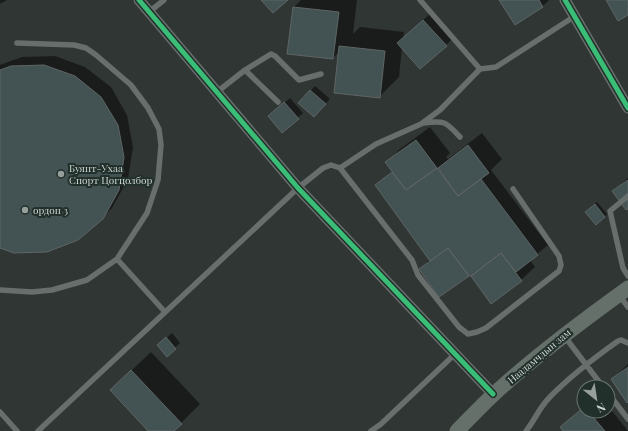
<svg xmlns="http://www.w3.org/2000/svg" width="628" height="431" font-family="'Playfair Display',serif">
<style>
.shadow{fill:#0007}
.building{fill:#435252;stroke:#5f6565}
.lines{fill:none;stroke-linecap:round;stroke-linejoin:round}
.service{stroke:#686e6c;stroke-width:5.5}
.minor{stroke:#686e6c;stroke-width:11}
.secondary{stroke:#66706a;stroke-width:15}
.cycleway-casing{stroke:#22302b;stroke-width:8}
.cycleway{stroke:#3abd76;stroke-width:5}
.poi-dot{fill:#979f9c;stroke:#22302b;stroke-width:1.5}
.labels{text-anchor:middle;stroke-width:4;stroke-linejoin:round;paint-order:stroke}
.poi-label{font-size:10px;fill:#ced7d4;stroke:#22302b;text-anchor:start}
.street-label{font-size:10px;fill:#ced7d4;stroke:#22302b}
</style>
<rect width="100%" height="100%" fill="#303634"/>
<path class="shadow" d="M0 0H7L0 4Z
M301 0H357L353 34 360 27 404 32 403 38 431 13 453 38 446 45 402 47 399 77 379 97 340 51 333 58 294 7Z
M500 0H549L543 6 515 24Z
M55 56 85 67 111 87 127 115 133 147 128 179 112 208 102 218 0 247V65L22 57Z
M315 86 330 99 314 116 299 103Z
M290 98 303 113 283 132 274 112Z
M430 127 450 153 446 157 448 159 482 133 502 159 491 170 548 245 530 260 535 267 521 280 420 270 430 259 376 186 393 170 387 163 400 149Z
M628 178V207L613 192Z
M597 202 607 214 596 224 588 209Z
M172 333 180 343 167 355 164 340Z
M151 352 200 404 173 431H149L131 371Z
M628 364V401L612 379Z
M584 406V411H608V406L628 431H564L561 427Z"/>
<path class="building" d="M261 0H288L273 13Z
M499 0H539L543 7 515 25Z
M606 0H628V15L618 21Z
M293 7 339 12 333 59 287 54Z
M423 20 447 46 420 69 397 43Z
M339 46 385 51 380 98 334 93Z
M44 65 75 76 101 97 118 125 124 157 119 190 103 219 78 240 47 252 14 253 0 248V70L11 66Z
M310 90 326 104 314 117 298 103Z
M284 102 299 119 282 133 268 116Z
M416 140 437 168 406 190 385 162Z
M468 145 489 173 458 196 438 168Z
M437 168 458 196 481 179 538 255 516 272 501 253 471 276H469L448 248 430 261 375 185 392 172 406 190Z
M628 180V209L626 210 612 191Z
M595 204 605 217 596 225 585 212Z
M448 248 469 276 439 297 419 269Z
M501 253 522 281 491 304 471 276Z
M166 337 176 349 167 357 157 345Z
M628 367V402L627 403 611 379Z
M131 370 182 424 174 431H148L110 390Z
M584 407V411H588L605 431H563L560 427Z"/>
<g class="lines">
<path class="service" d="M420 0 480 69 496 67 575 16
M149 12 164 0
M480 69 440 110 421 124 376 144 340 168 412 260 418 275 459 327 468 334 477 332 486 328 559 271 561 265 559 256 513 189
M245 70 278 102
M217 92 245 70 271 54 275 56 299 80 321 74
M423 123C445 120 446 122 460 137
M628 196 610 211 623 268 628 276
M117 259 165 312
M0 290 32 292 52 290 87 280 117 259 147 213 158 180 161 145 159 129 148 108 131 85 96 55 86 48 74 45 17 43
M619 295 628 307
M565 337 603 387
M608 393 628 419
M0 412 17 431
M38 431 298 188 323 168 331 165 340 168
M371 431 381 424 454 355
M526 431C535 420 539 408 549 398 570 376 594 358 618 341L621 340 628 343"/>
<path class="minor" d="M139 0 298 188 493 394
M565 0 628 108"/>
<path class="secondary" d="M457 431C469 419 481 406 494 394 536 355 582 321 628 288"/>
<defs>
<path id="cycleway" d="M139 0 298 188 493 394
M565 0 628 108"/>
</defs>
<use href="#cycleway" class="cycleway-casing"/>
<use href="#cycleway" class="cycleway"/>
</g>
<g class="poi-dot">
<circle cx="61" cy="174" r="4"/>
<circle cx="25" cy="210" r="4"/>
</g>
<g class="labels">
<g class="poi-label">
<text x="69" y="172">Буянт-Ухаа<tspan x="69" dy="12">Спорт Цогцолбор</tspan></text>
<text x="33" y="214">ордон 3</text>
</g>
<g class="street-label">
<text transform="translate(539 356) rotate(-40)" y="4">Наадамчдын зам</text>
</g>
</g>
<g transform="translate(596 399) rotate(150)"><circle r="19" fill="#22302b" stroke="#67736f"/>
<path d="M0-3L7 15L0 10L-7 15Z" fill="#979f9c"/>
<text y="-6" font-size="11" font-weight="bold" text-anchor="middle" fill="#ced7d4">N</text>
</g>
</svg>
